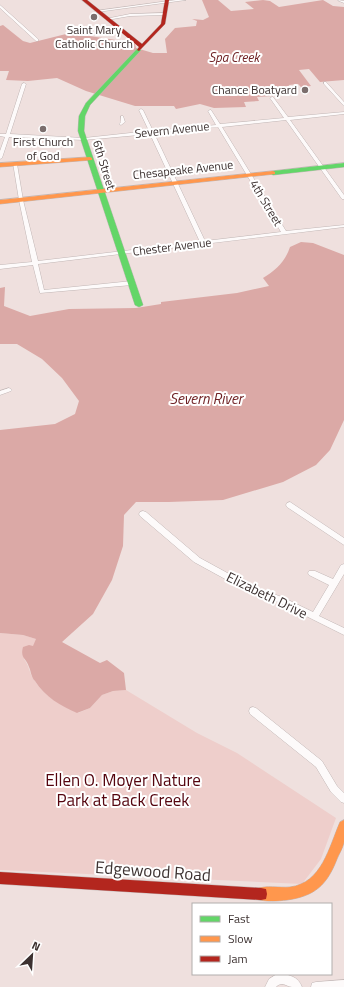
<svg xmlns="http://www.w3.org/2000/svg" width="344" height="987" font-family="'Titillium Web',sans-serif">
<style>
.green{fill:#eececb}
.water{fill:#dba9a6}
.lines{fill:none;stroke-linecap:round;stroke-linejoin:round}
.street-casing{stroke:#c1b6b5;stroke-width:1}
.fast-casing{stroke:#c1b6b5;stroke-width:1}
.slow-casing{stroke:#c1b6b5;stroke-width:1}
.jam-casing{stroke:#c1b6b5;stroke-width:1}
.street{fill:#fdfafa;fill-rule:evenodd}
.fast{fill:#63d668;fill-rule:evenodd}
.slow{fill:#ff974d;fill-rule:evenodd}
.jam{fill:#b3261e;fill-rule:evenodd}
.poi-dot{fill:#7b6e6d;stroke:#fff;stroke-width:1.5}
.labels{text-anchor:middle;stroke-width:4;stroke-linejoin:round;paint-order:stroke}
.far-poi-label{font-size:12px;fill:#3c3130;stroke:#fff}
.far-street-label{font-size:12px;fill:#3c3130;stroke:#fff}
.far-water-label{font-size:13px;font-style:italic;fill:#6f2124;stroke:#fff}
.street-label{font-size:14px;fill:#3c3130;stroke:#fff}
.water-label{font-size:15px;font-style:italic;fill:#6f2124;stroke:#fff}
.near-park-label{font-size:17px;fill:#54040e;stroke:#fff}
.near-street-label{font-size:17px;fill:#3c3130;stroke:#fff}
</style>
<rect width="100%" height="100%" fill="#efe0de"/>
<path class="green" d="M0 633 23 635 36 639V643L24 659C30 667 29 674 35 681 45 697 61 705 78 713L90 708 102 695 113 691 126 690 197 733 237 753 336 818 321 859 302 884 0 870Z"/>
<path class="water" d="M202 0H218L231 11 254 9 245 2 263 0 270 1 279 7 323 0 333 6 344 7V80L320 82 309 69 299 70 311 86 301 87 298 84 289 85 286 92 273 96 257 97 259 101 244 102 246 107 214 108 200 104 176 109 174 106H135L86 91 57 78 28 81 6 80 9 71H0V26L3 25 23 41 30 43 70 33 129 42 135 44 136 48 153 53H167L165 39 175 28 196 26 197 21 192 19 203 20 209 17Z
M301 242 313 243 344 255V420L330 450 316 465 283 482 223 500 169 502H136L124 515 123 546 112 580 93 614 62 642 100 663 107 660 124 673 126 690 113 691 102 695 90 708 77 713C61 706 45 697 35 681 31 677 31 671 29 667 26 657 20 659 23 647L29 645 33 646 36 639 23 635 0 633V430L55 424 75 414 79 401 62 378 42 359 17 344H0V288L5 287 4 306 30 316 69 309 136 308 161 304V302L237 293 269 286 263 278C276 270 285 262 290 247Z"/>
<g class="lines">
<defs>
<path id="street" d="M176 0H186L97 12 95 11Z
M338 0 344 1V3L339 1Z
M0 5 38 39V41H36L0 8Z
M165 13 166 15 130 16 107 20 105 19 130 14Z
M324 82H326L344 102V106L324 84Z
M24 83 26 84 10 134 84 138 149 131 139 110 141 109 143 110 153 131 216 125 208 111 210 110H211L220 124 284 118 270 98 272 97H273L288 117 344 112V114L290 120 344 195V199H342L286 120 222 127 286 231 344 225V227L38 264 44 290 132 281 135 283 132 285 40 293 33 265 0 269V265L32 262 19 200 13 163 17 164 23 200 38 261 200 242 150 134 84 140 9 137 2 158 0 159V151L5 137 0 136V134H6L22 84ZM218 127 281 232 205 241 154 133Z
M121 116H123L125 122 121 125 119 124 121 122Z
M9 388 12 390 11 391 0 395V391Z
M290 502 344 538V545L287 507 286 505 287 503Z
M143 511 146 512 200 558 253 587 282 597 313 612 329 585 309 575 308 573 309 571H315L333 579 341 565 344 564V574L319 616 344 628V635L276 601 247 591 194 562 140 516 139 514 140 512Z
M253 707 256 708 322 761 337 786 344 793V803L341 802 331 792 316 767 250 714 249 711 250 708Z
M277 974C288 974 298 976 302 987 299 987 295 987 292 987 285 986 282 981 276 987H265L269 979Z
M344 980V987H311L312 983 316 982Z"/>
<path id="fast" d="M137 49 141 50 90 105 85 116 84 131 143 305 139 307 135 305 78 131 79 116 86 103Z
M344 163V167L273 175 270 173 273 171Z"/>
<path id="slow" d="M90 157 92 158V160L0 167V163Z
M273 171 275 172V174L0 204V200Z
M344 820C344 827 344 835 344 842 343 848 339 854 337 859 327 885 315 896 287 900 278 901 265 902 256 899L255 894 256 889C266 885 279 888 290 887 322 883 329 847 340 822Z"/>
<path id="jam" d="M82 0H87L142 44 161 24 165 0H169L165 24 139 51 137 50 139 47Z
M0 872 261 888 266 889 267 894 266 899 261 900 0 884Z"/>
</defs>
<use href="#street" class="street-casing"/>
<use href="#fast" class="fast-casing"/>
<use href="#slow" class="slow-casing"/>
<use href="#jam" class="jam-casing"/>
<use href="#street" class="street"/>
<use href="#fast" class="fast"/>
<use href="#slow" class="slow"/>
<use href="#jam" class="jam"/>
</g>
<g class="poi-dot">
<circle cx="94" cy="17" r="4"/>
<circle cx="305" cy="90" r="4"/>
<circle cx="43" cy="129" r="4"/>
</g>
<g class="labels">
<g class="far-poi-label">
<text x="94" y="34">Saint Mary<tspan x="94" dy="14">Catholic Church</tspan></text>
<text x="297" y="94" text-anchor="end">Chance Boatyard</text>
<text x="43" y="146">First Church<tspan x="43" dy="14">of God</tspan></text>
</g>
<g class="far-street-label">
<text transform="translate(172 130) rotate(-6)" y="4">Severn Avenue</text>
<text transform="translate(104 165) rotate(73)" y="4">6th Street</text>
<text transform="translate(183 170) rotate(-6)" y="4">Chesapeake Avenue</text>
<text transform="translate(266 203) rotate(59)" y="4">4th Street</text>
<text transform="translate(172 247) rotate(-7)" y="4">Chester Avenue</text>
</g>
<g class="far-water-label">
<text x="234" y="62">Spa Creek</text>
</g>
<g class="street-label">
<text transform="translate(267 595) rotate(26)" y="5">Elizabeth Drive</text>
</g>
<g class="water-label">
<text x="206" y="404">Severn River</text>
</g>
<g class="near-park-label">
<text x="123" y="786">Ellen O. Moyer Nature<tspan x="123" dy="20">Park at Back Creek</tspan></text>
</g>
<g class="near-street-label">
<text transform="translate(153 871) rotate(4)" y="6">Edgewood Road</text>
</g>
</g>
<rect x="192" y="903" width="140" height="72" fill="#ffffff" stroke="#b1adac"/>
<rect x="200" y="916" width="20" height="6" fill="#63d668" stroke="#b1adac"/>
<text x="228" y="923" font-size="12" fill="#3c3130">Fast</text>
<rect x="200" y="936" width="20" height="6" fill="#ff974d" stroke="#b1adac"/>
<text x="228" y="943" font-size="12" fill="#3c3130">Slow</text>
<rect x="200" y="956" width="20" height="6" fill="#b3261e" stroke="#b1adac"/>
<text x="228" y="963" font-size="12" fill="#3c3130">Jam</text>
<g transform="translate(32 955) rotate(25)" stroke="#ffffff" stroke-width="3" paint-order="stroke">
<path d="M0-3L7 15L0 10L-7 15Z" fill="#3c3130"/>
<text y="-6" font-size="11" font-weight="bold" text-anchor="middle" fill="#3c3130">N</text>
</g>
</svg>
